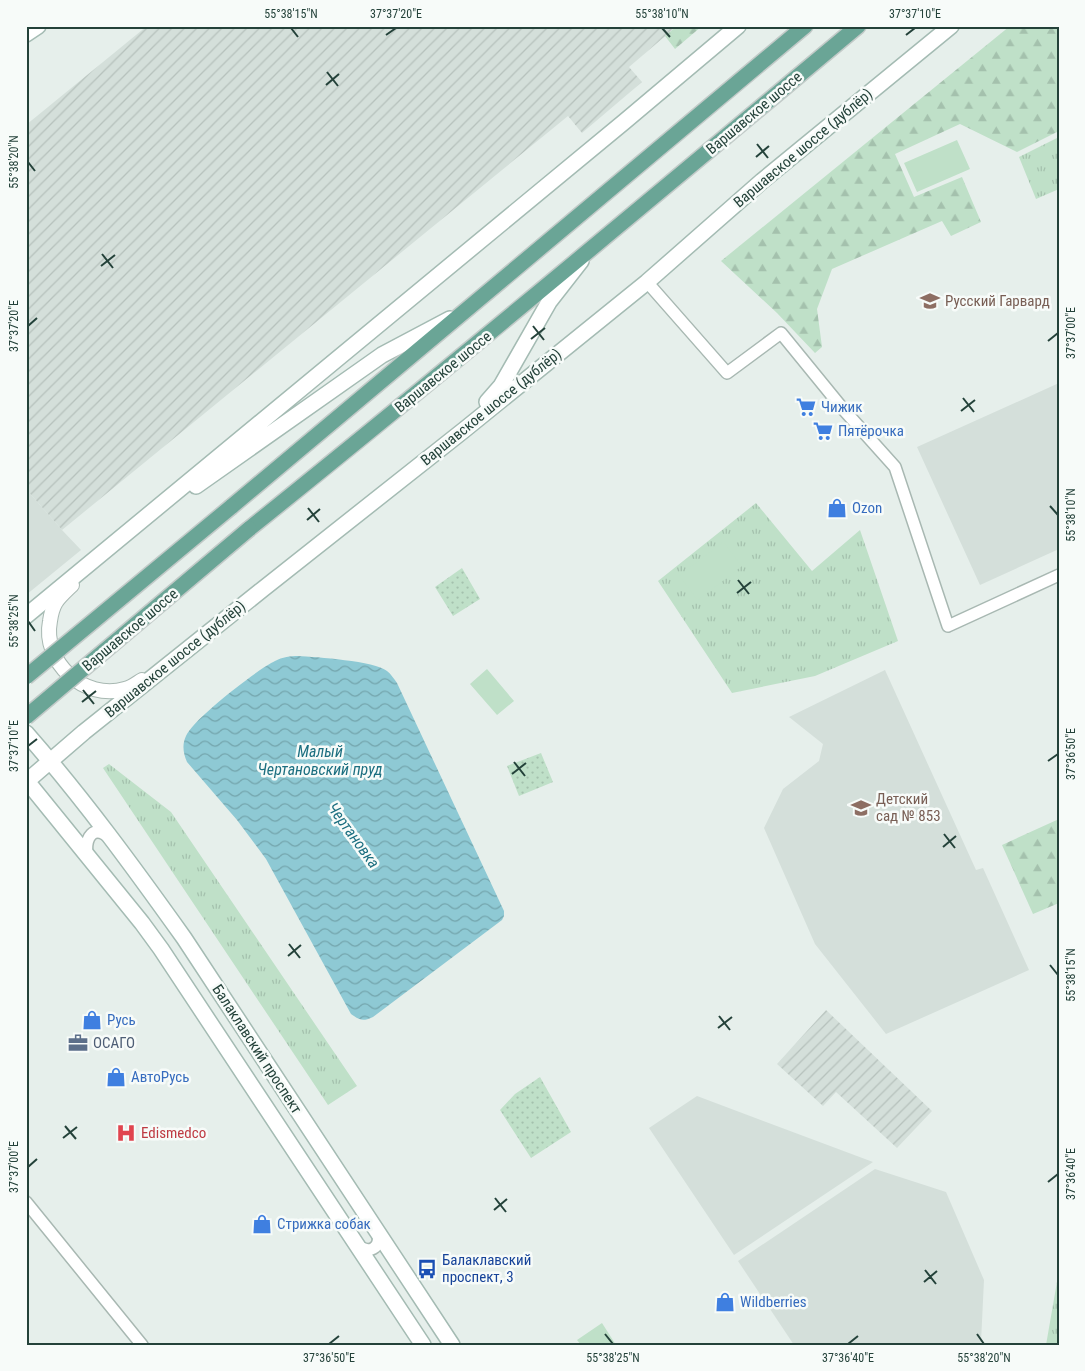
<svg xmlns="http://www.w3.org/2000/svg" width="1085" height="1371" font-family="'Roboto Condensed',sans-serif">
<style>
.built{fill:#d4dfda}
.industrial{fill:url(#industrial-furrows)}
.grass{fill:url(#grass-tufts)}
.forest{fill:url(#forest-firs)}
.park{fill:url(#park-dots)}
.garden{fill:#bfe0c8}
.water{fill:url(#water-waves)}
.lines{fill:none;stroke-linecap:round;stroke-linejoin:round}
.minor-casing{stroke:#a8b8b2;stroke-width:14}
.tertiary-casing{stroke:#a8b8b2;stroke-width:16}
.secondary-casing{stroke:#a4bbb3;stroke-width:18}
.primary-casing{stroke:#c2cac8;stroke-width:18}
.minor{stroke:#fff;stroke-width:11}
.tertiary{stroke:#fff;stroke-width:14}
.secondary{stroke:#fff;stroke-width:15}
.primary{stroke:#6aa596;stroke-width:15}
.primary-bridge-casing{stroke:#c2cac8;stroke-width:18;stroke-linecap:butt}
.primary-bridge{stroke:#6aa596;stroke-width:15}
.ticks{fill:none;stroke:#24423a;stroke-width:2}
.labels{text-anchor:middle;stroke-width:5;stroke-linejoin:round;paint-order:stroke}
.street-label{font-size:15px;fill:#24423a;stroke:#f7fbf9}
.education-label{font-size:15px;fill:#785e54;stroke:#f7fbf9;text-anchor:start}
.shop-label{font-size:15px;fill:#366cbe;stroke:#f7fbf9;text-anchor:start}
.service-label{font-size:15px;fill:#4e5e75;stroke:#f7fbf9;text-anchor:start}
.health-label{font-size:15px;fill:#be3a42;stroke:#f7fbf9;text-anchor:start}
.transit-label{font-size:15px;fill:#164399;stroke:#f7fbf9;text-anchor:start}
.water-label{font-size:16px;font-style:italic;fill:#1c6f80;stroke:#f7fbf9}
.neatline{fill:none;stroke:#24423a;stroke-width:2}
.ticks-label{font-size:12px;text-anchor:middle;fill:#24423a}
</style>
<defs>
<pattern id="industrial-furrows" width="10" height="10" patternUnits="userSpaceOnUse" patternTransform="scale(1.25)"><rect width="10" height="10" fill="#d4dfda"/><path d="M-1 1l2-2M0 10L10 0M9 11l2-2" fill="none" stroke="#b6c1bc"/></pattern>
<pattern id="grass-tufts" width="24" height="20" patternUnits="userSpaceOnUse" patternTransform="scale(1.25)"><rect width="24" height="20" fill="#bfe0c8"/><path d="M3 7l-1-3M5 7V3M7 7l1-3M15 17l-1-3M17 17v-4M19 17l1-3" fill="none" stroke="#a4c1ad"/></pattern>
<pattern id="forest-firs" width="22" height="20" patternUnits="userSpaceOnUse" patternTransform="scale(1.25)"><rect width="22" height="20" fill="#bfe0c8"/><path d="M5 1l3.5 6h-7zM16 11l3.5 6h-7z" fill="#a4c1ad"/></pattern>
<pattern id="park-dots" width="8" height="8" patternUnits="userSpaceOnUse" patternTransform="scale(1.25)"><rect width="8" height="8" fill="#bfe0c8"/><path d="M2 2h.1M6 6h.1" fill="none" stroke="#a4c1ad" stroke-width="1.8" stroke-linecap="round"/></pattern>
<pattern id="water-waves" width="16" height="10" patternUnits="userSpaceOnUse" patternTransform="scale(1.25)"><rect width="16" height="10" fill="#8ec9d4"/><path d="M0 5q4-4 8 0t8 0" fill="none" stroke="#74a5ad"/></pattern>
</defs>
<rect width="100%" height="100%" fill="#e6efeb"/>
<path class="built" d="M1059 383V549L980 585 917 447Z
M26 489 62 530 81 550 26 595Z
M885 670 976 870 983 868 1029 970 886 1034 815 944 764 828 783 789 819 761 823 744 789 717Z
M697 1096 873 1162 734 1255 649 1128Z
M875 1169 946 1192 984 1280 981 1342 977 1345H794L738 1261Z"/>
<path class="industrial" d="M147 26H677L629 67 642 82 582 133 568 116 62 530 26 489V125Z
M826 1010 932 1111 897 1148 836 1092 823 1106 777 1064Z"/>
<path class="grass" d="M1059 137V189L1036 199 1019 157Z
M756 503 812 571 860 530 898 641 815 676 732 693 658 581Z
M109 764 171 812 357 1086 328 1105 103 768Z
M1058 1276 1059 1345H1046Z"/>
<path class="forest" d="M677 26H702L675 49 665 36Z
M1010 26H1059V131L1017 152 960 124 895 154 914 197 962 177 981 222 951 236 942 221 832 269 817 309 822 347 815 353 777 313 721 261Z
M1059 819V903L1033 914 1002 845Z"/>
<path class="park" d="M462 568 480 599 453 616 435 587Z
M541 753 553 782 519 796 507 766Z
M540 1077 571 1132 531 1158 500 1110 515 1094Z"/>
<path class="garden" d="M957 140 970 169 917 192 904 163Z
M723 542 742 566 698 600 679 576Z
M487 669 514 701 497 715 470 684Z
M602 1323 616 1345H581L577 1340Z"/>
<path class="water" d="M298 656C316 657 375 661 387 671 391 674 394 679 397 683L504 911V916L502 920 373 1017C362 1022 360 1020 351 1014L266 859 237 820 187 762C183 753 182 744 186 736 193 719 258 669 275 661 282 657 291 656 298 656Z"/>
<g class="lines">
<defs>
<path id="minor" d="M647 282 727 373 781 333 843 409 895 467 948 626 1059 575
M87 855C85 837 93 824 110 838
M26 1202 142 1345
M356 1244C369 1255 381 1249 378 1232"/>
<path id="tertiary" d="M72 585C67 590 60 596 56 602 53 607 51 614 50 621 42 662 84 701 125 689 131 688 137 683 142 680"/>
<path id="secondary" d="M26 34 38 26
M487 402 501 386 549 302 581 261
M196 486 382 355 450 319
M26 616 624 122 738 26
M26 733C83 798 134 868 184 938L452 1345
M26 780 142 923 161 949 423 1345
M26 782 84 732 263 589 464 430 647 282 762 181 951 26"/>
<path id="primary" d="M231 507 805 26
M249 529C454 364 656 195 858 26"/>
</defs>
<use href="#minor" class="minor-casing"/>
<use href="#tertiary" class="tertiary-casing"/>
<use href="#secondary" class="secondary-casing"/>
<use href="#primary" class="primary-casing"/>
<use href="#minor" class="minor"/>
<use href="#tertiary" class="tertiary"/>
<use href="#secondary" class="secondary"/>
<use href="#primary" class="primary"/>
<defs>
<path id="primary-bridge" d="M26 677 231 507
M26 717 249 529"/>
</defs>
<use href="#primary-bridge" class="primary-bridge-casing"/>
<use href="#primary-bridge" class="primary-bridge"/>
</g>
<path class="ticks" d="M291 28 298 37M662 28 670 37M386 35 396 28M906 35 915 28M327 72 338 86M326 85 339 74M757 144 768 158M756 157 769 146M28 162 35 171M102 254 113 268M101 266 115 255M28 326 37 318M533 326 544 340M531 339 545 328M1048 341 1058 333M963 398 974 412M961 411 975 400M1050 506 1058 515M308 508 319 522M307 520 320 509M738 580 749 594M737 593 751 582M28 621 35 631M83 690 94 704M82 702 96 691M28 746 37 739M1048 761 1058 754M514 762 525 776M512 774 526 763M944 834 955 848M943 847 956 836M289 944 300 958M288 956 301 945M1050 965 1058 975M719 1016 730 1030M718 1028 732 1017M65 1126 76 1139M63 1138 77 1127M28 1167 37 1159M1048 1182 1058 1174M495 1198 506 1212M494 1210 507 1199M925 1270 936 1284M924 1282 937 1271M605 1334 613 1344M977 1334 984 1344M329 1344 339 1336M848 1344 858 1336"/>
<defs>
<symbol id="school-bare" viewBox="-9 -9 18 18"><path d="M0-5L7-2L0 1L-7-2ZM-4 1L0 2.5L4 1V4Q0 6-4 4Z" fill="#8d6e63" stroke="#f7fbf9" stroke-width="2.5" paint-order="stroke"/></symbol>
<symbol id="supermarket-bare" viewBox="-9 -9 18 18"><path d="M-6-5.5h2.5l.6 2H6L4.5 2H-2.5L-4.4-4H-6ZM-1.5 3.2a1.3 1.3 0 1 0 .1 0ZM3 3.2a1.3 1.3 0 1 0 .1 0Z" fill="#3f7fe0" stroke="#f7fbf9" stroke-width="2.5" paint-order="stroke"/></symbol>
<symbol id="shop-bare" viewBox="-9 -9 18 18"><path d="M-5-2.5h2.3a2.7 3.5 0 0 1 5.4 0H5L5.5 6h-11ZM-1.5-2.5h3a1.5 2.3 0 0 0-3 0Z" fill="#3f7fe0" stroke="#f7fbf9" stroke-width="2.5" paint-order="stroke"/></symbol>
<symbol id="office-bare" viewBox="-9 -9 18 18"><path d="M-6-3h4V-5.5h4V-3h4V5H-6ZM-1-4.5V-3h2v-1.5ZM-6 0V1H6V0Z" fill="#5c6f8a" stroke="#f7fbf9" stroke-width="2.5" paint-order="stroke"/></symbol>
<symbol id="hospital-bare" viewBox="-9 -9 18 18"><path d="M-5-5h3v3.5h4V-5h3V5h-3V1.5h-4V5h-3Z" fill="#e0444e" stroke="#f7fbf9" stroke-width="2.5" paint-order="stroke"/></symbol>
<symbol id="bus-bare" viewBox="-9 -9 18 18"><path d="M-5-6H5V4H4V6H2V4H-2V6H-4V4H-5ZM-3.5-4V0h7V-4ZM-3.5 1.2v1.5H-2V1.2ZM2 1.2v1.5H3.5V1.2Z" fill="#1a4fb4" stroke="#f7fbf9" stroke-width="2.5" paint-order="stroke"/></symbol>
</defs>
<g fill-rule="evenodd">
<use href="#school-bare" x="916" y="287" width="28" height="28"/>
<use href="#supermarket-bare" x="792" y="393" width="28" height="28"/>
<use href="#supermarket-bare" x="809" y="417" width="28" height="28"/>
<use href="#shop-bare" x="823" y="494" width="28" height="28"/>
<use href="#school-bare" x="847" y="794" width="28" height="28"/>
<use href="#shop-bare" x="78" y="1006" width="28" height="28"/>
<use href="#office-bare" x="64" y="1029" width="28" height="28"/>
<use href="#shop-bare" x="102" y="1063" width="28" height="28"/>
<use href="#hospital-bare" x="112" y="1119" width="28" height="28"/>
<use href="#shop-bare" x="248" y="1210" width="28" height="28"/>
<use href="#bus-bare" x="413" y="1255" width="28" height="28"/>
<use href="#shop-bare" x="711" y="1288" width="28" height="28"/>
</g>
<g class="labels">
<g class="street-label">
<text transform="translate(754 113) rotate(-40)" y="5">Варшавское шоссе</text>
<text transform="translate(803 148) rotate(-40)" y="5">Варшавское шоссе (дублёр)</text>
<text transform="translate(443 372) rotate(-39)" y="5">Варшавское шоссе</text>
<text transform="translate(491 407) rotate(-39)" y="5">Варшавское шоссе (дублёр)</text>
<text transform="translate(130 630) rotate(-40)" y="5">Варшавское шоссе</text>
<text transform="translate(175 659) rotate(-39)" y="5">Варшавское шоссе (дублёр)</text>
<text transform="translate(257 1049) rotate(57)" y="5">Балаклавский проспект</text>
</g>
<g class="education-label">
<text x="945" y="306">Русский Гарвард</text>
<text x="876" y="804">Детский<tspan x="876" dy="17">сад № 853</tspan></text>
</g>
<g class="shop-label">
<text x="821" y="412">Чижик</text>
<text x="838" y="436">Пятёрочка</text>
<text x="852" y="513">Ozon</text>
<text x="107" y="1025">Русь</text>
<text x="131" y="1082">АвтоРусь</text>
<text x="277" y="1229">Стрижка собак</text>
<text x="740" y="1307">Wildberries</text>
</g>
<g class="service-label">
<text x="93" y="1048">ОСАГО</text>
</g>
<g class="health-label">
<text x="141" y="1138">Edismedco</text>
</g>
<g class="transit-label">
<text x="442" y="1265">Балаклавский<tspan x="442" dy="17">проспект, 3</tspan></text>
</g>
<g class="water-label">
<text x="320" y="757">Малый<tspan x="320" dy="18">Чертановский пруд</tspan></text>
<text transform="translate(354 835) rotate(54)" y="6">Чертановка</text>
</g>
</g>
<rect width="1085" height="1371" fill="none" stroke="#f7fbf9" stroke-width="55"/>
<rect x="28" y="28" width="1030" height="1316" class="neatline"/>
<g class="ticks-label">
<text x="291" y="18">55°38'15"N</text>
<text x="396" y="18">37°37'20"E</text>
<text x="662" y="18">55°38'10"N</text>
<text x="915" y="18">37°37'10"E</text>
<text transform="translate(14 162) rotate(-90)" y="4">55°38'20"N</text>
<text transform="translate(14 326) rotate(-90)" y="4">37°37'20"E</text>
<text transform="translate(1071 333) rotate(-90)" y="4">37°37'00"E</text>
<text transform="translate(1071 515) rotate(-90)" y="4">55°38'10"N</text>
<text transform="translate(14 621) rotate(-90)" y="4">55°38'25"N</text>
<text transform="translate(14 746) rotate(-90)" y="4">37°37'10"E</text>
<text transform="translate(1071 754) rotate(-90)" y="4">37°36'50"E</text>
<text transform="translate(1071 975) rotate(-90)" y="4">55°38'15"N</text>
<text transform="translate(14 1167) rotate(-90)" y="4">37°37'00"E</text>
<text transform="translate(1071 1174) rotate(-90)" y="4">37°36'40"E</text>
<text x="329" y="1362">37°36'50"E</text>
<text x="613" y="1362">55°38'25"N</text>
<text x="848" y="1362">37°36'40"E</text>
<text x="984" y="1362">55°38'20"N</text>
</g>
</svg>
